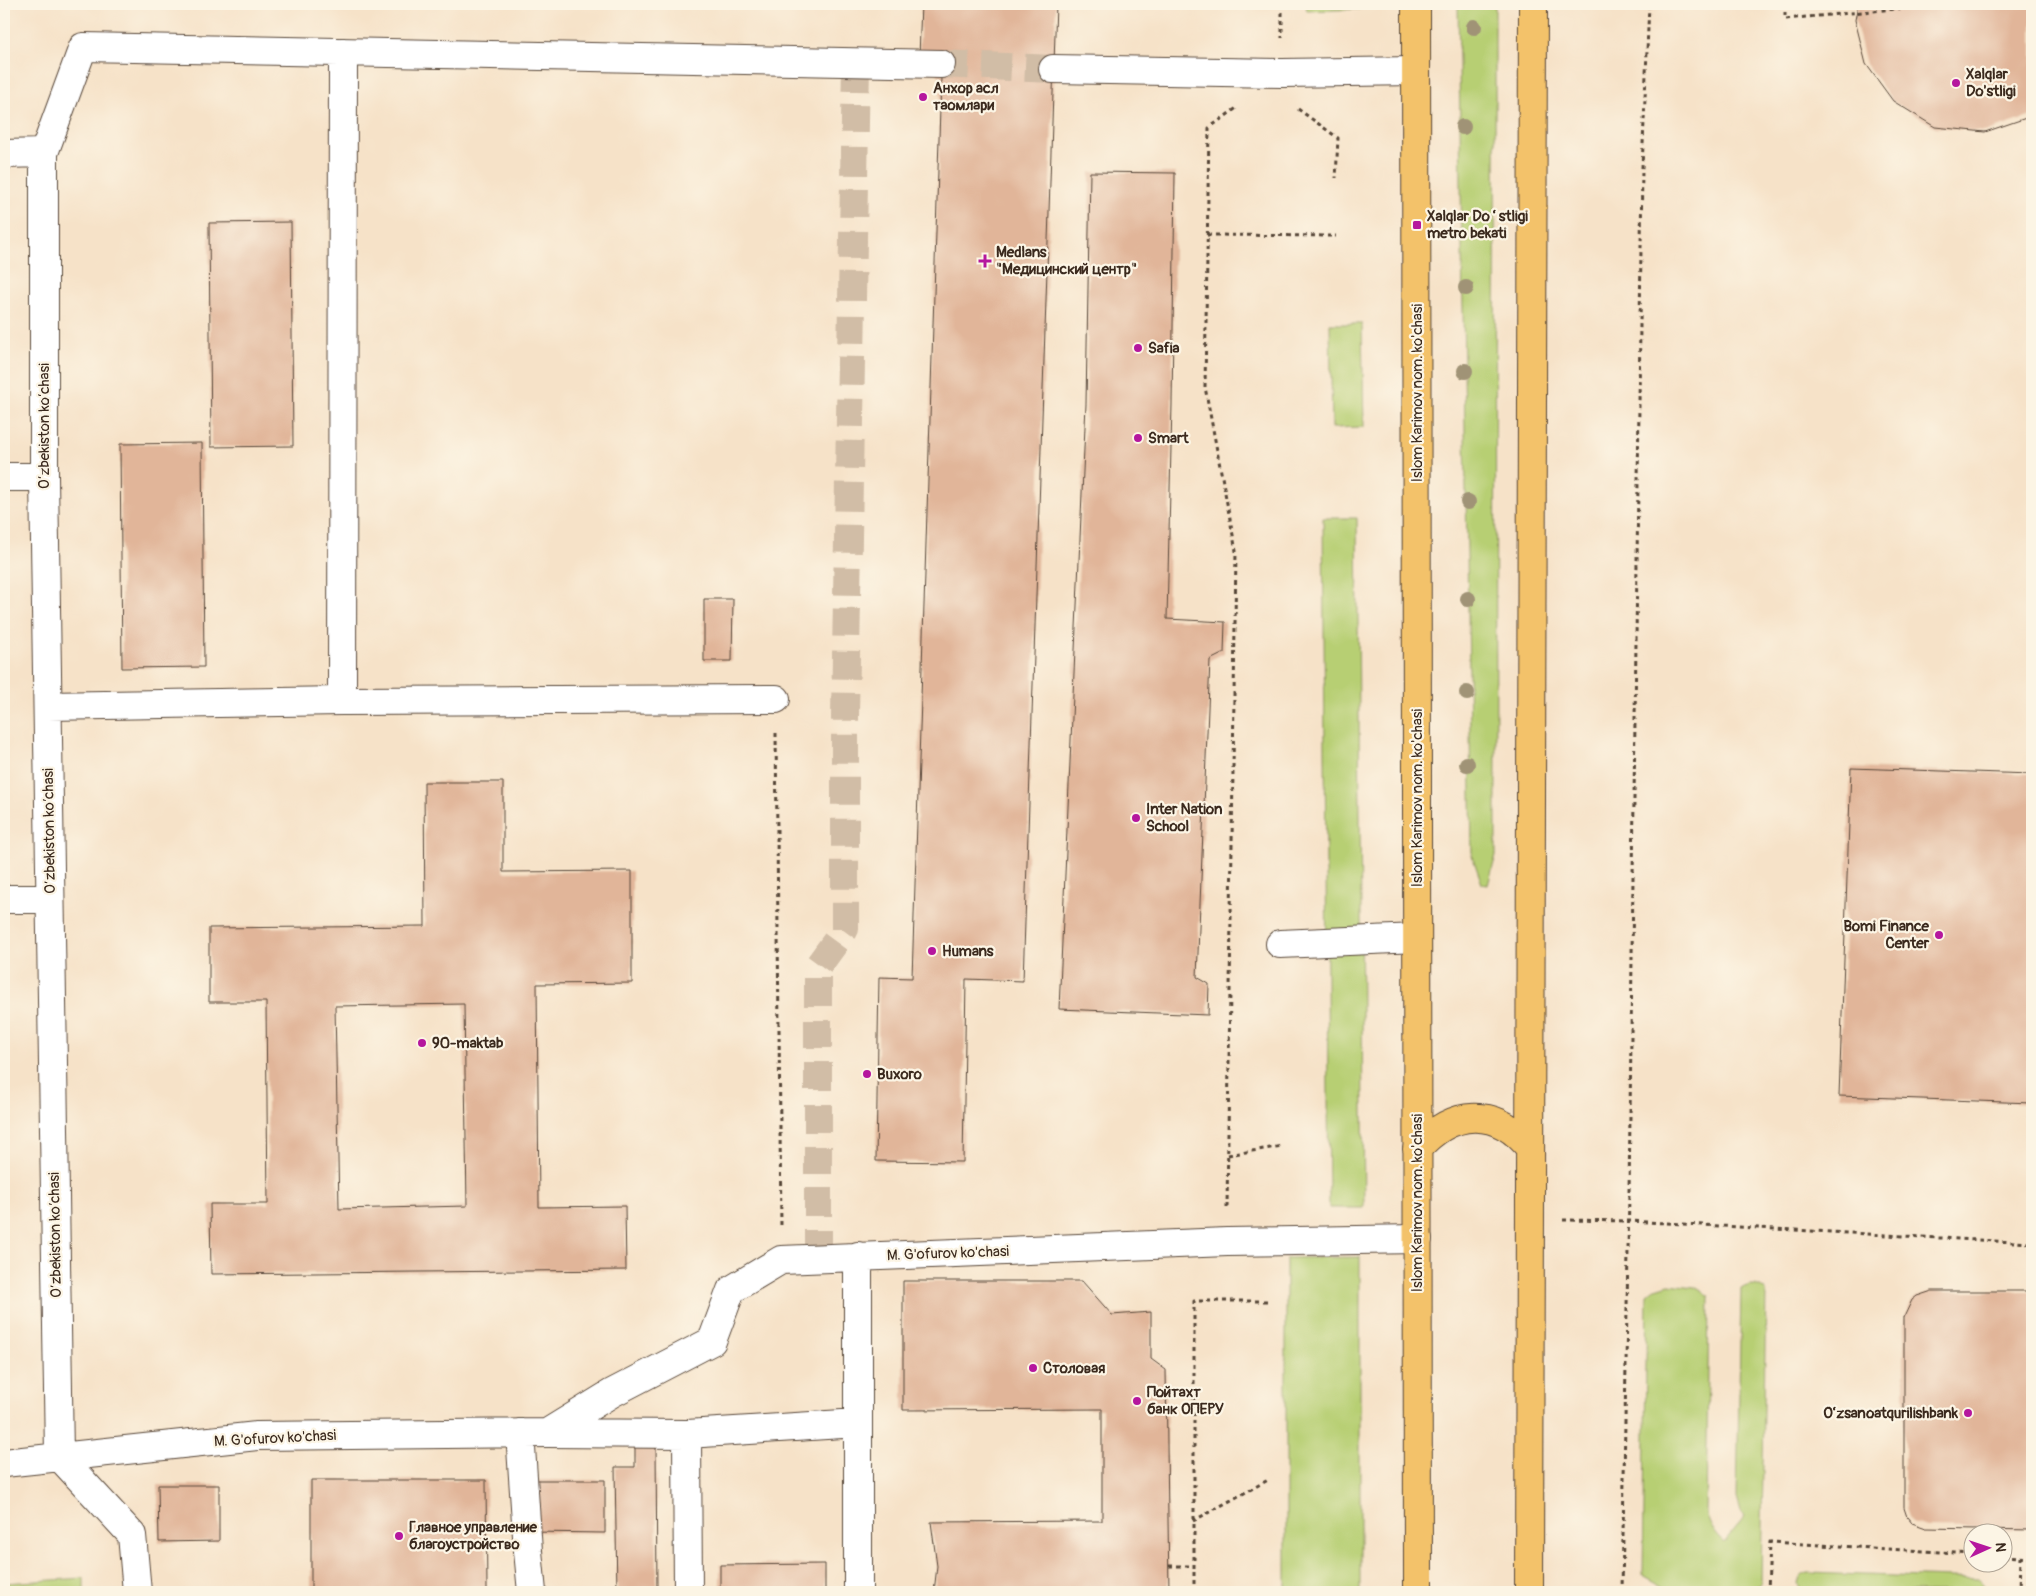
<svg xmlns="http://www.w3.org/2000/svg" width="2036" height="1596" font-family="Pangolin,sans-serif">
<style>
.green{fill:#b7cf73;stroke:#797c48}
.building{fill:#e1b599;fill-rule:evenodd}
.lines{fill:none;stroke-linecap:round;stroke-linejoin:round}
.minor-tunnel{stroke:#d1bda6;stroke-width:28;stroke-dasharray:28 14;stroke-linecap:butt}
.minor-casing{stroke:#574638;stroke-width:30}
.major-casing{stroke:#574638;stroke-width:30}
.path{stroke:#574638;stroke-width:3;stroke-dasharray:4 4;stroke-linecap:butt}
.minor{stroke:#fff;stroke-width:28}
.major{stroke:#f3c26a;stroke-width:28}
.tree{fill:#a09376}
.poi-dot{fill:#b5179e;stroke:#fcf5e5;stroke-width:2}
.labels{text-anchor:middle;stroke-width:4.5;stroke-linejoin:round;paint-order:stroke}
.poi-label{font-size:15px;font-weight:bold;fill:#3b2a1e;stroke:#fcf5e5;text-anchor:start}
.street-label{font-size:15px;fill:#3b2a1e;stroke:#fcf5e5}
</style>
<rect width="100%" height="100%" fill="#fcf5e5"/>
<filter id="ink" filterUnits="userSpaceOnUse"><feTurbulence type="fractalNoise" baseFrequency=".02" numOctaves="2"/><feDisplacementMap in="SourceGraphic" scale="10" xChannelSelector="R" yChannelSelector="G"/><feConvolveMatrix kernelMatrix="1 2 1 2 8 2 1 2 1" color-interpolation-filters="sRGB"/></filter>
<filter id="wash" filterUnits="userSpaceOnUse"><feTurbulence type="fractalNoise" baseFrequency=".0096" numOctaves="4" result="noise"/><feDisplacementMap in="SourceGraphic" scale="20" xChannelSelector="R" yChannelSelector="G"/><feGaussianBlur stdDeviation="1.12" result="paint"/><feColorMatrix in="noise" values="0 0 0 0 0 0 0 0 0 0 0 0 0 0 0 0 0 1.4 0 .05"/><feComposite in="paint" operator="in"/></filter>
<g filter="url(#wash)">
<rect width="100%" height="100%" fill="#f6e2c8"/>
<path class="green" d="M1306 4H1360V9L1307 11Z
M1458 4H1495L1496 855 1488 885 1482 884 1472 855Z
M1330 324H1362L1364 427 1332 428Z
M1323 518H1357L1364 1208H1329Z
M1360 1257V1592H1286V1258Z
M1669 1284 1695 1287 1709 1296 1706 1515C1710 1527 1715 1534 1724 1542L1745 1517 1741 1512 1737 1498 1741 1289C1750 1283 1758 1284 1766 1291L1761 1583 1747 1592 1668 1589 1643 1575 1647 1294 1653 1289Z
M1808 1573 1978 1579C1983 1583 1986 1587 1985 1592H1802L1798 1584C1799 1578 1801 1575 1808 1573Z
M84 1578V1592H4V1583Z"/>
<g id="blocks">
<path class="building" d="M921 4H1056L1023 981 966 979 963 1162 876 1161 879 977 912 978 941 77 919 57Z
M1858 4H2032V116L1985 132 1935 127 1893 101 1866 64 1855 20Z
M1090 172 1175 173 1172 404 1167 619 1225 622 1224 653 1210 660 1197 977 1209 984 1208 1015 1059 1009 1086 404Z
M291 222 293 446 211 447 209 223Z
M202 443 204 667 122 668 120 444Z
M704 599H733L732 661H704Z
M1851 768 2032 774V1103L1839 1096Z
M424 782H503V872L632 871V983L537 984 539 1207 625 1206 626 1270 211 1274 210 1204H268L266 1002H209V928L425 926ZM464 1004 467 1206 339 1209 335 1006Z
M903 1281H1082L1112 1315 1151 1312V1359L1166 1370 1169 1592H934L937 1566 931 1522 1102 1521V1409L903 1410Z
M1932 1291H2032V1530L1926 1528 1912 1523 1907 1517 1904 1508V1317L1912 1300 1917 1296Z
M635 1446H656L657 1592H617L615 1467H635Z
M311 1480H486L487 1592H311Z
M531 1480H605V1533L531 1532Z
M158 1485H219V1541L159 1542Z
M825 1564V1592H720V1565Z"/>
</g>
</g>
<g filter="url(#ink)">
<use href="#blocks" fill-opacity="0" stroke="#574638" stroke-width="1"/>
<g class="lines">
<path class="minor-tunnel" d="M941 64 1053 69
M818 1258V966L845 929V716L856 62"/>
<defs>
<path id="minor" d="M1053 69 1282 73 1416 71
M4 154 44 153
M4 477H44
M342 701 343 52
M48 706 342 701 776 699
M4 899H50
M1280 944 1417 938
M520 1433 528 1551 532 1592
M547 1433 612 1393 712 1341 731 1290 781 1260 1227 1242 1418 1239
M687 1434 688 1592
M4 1463 257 1436 547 1433 687 1434 858 1423
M137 1592 132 1535 59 1456 44 477V153L83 47 941 64
M858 1592V1256"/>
<path id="major" d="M1416 4 1418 1592
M1417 1149C1452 1109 1496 1106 1530 1148
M1529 1592 1533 4"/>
</defs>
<use href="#minor" class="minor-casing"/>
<use href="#major" class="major-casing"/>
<path class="path" d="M1282 4V38
M1785 4V19L1950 4
M1298 109 1338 138 1336 178
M1207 235 1336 236
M776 733 781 1227
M1228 1155 1282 1146
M1227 1208 1236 551 1205 387 1209 128 1238 107
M1563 1220 1629 1221 2032 1243
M1193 1521 1268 1480
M2004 1556 2032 1558
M1169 1566H1194
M1194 1592V1301H1269
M1622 1592 1629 1194 1642 168 1649 4
M1768 1592 1770 1542 1974 1554
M2019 1592 2020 1557"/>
<use href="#minor" class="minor"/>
<use href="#major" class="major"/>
</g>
<g class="tree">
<circle cx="1474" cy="27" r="8"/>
<circle cx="1463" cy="127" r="8"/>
<circle cx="1466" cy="288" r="8"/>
<circle cx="1465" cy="371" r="8"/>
<circle cx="1468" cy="502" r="8"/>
<circle cx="1468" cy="599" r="8"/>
<circle cx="1467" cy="693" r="8"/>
<circle cx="1467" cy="764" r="8"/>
</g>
</g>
<g class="poi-dot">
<circle cx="1956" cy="83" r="5"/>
<circle cx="923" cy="97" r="5"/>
<rect x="1412" y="220" width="10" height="10" rx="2.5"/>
<path d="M982.5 253.5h5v5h5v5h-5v5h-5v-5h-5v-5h5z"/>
<circle cx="1138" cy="348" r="5"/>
<circle cx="1138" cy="438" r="5"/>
<circle cx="1136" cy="818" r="5"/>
<circle cx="1939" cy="935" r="5"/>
<circle cx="932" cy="951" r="5"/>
<circle cx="422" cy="1043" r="5"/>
<circle cx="867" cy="1074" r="5"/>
<circle cx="1033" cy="1368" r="5"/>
<circle cx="1137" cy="1401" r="5"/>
<circle cx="1968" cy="1413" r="5"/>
<circle cx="399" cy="1536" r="5"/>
</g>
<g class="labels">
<g class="poi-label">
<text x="1966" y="79">Xalqlar<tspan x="1966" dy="17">Do'stligi</tspan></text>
<text x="933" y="93">Анхор асл<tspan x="933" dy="17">таомлари</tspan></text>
<text x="1427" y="221">Xalqlar Doʻstligi<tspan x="1427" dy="17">metro bekati</tspan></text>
<text x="996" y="257">Medlans<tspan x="996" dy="17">"Медицинский центр"</tspan></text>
<text x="1148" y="353">Safia</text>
<text x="1148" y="443">Smart</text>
<text x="1146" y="814">Inter Nation<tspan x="1146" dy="17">School</tspan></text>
<text x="1929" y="931" text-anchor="end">Bomi Finance<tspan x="1929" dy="17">Center</tspan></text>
<text x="942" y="956">Humans</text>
<text x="432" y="1048">90-maktab</text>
<text x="877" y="1079">Buxoro</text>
<text x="1043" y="1373">Столовая</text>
<text x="1147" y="1397">Пойтахт<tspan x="1147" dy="17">банк ОПЕРУ</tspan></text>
<text x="1958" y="1418" text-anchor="end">Oʻzsanoatqurilishbank</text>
<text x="409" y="1532">Главное управление<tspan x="409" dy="17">благоустройство</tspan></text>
</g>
<g class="street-label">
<text transform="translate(1417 393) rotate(-90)" y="5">Islom Karimov nom. ko'chasi</text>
<text transform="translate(44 426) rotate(-90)" y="5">O‘zbekiston ko‘chasi</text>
<text transform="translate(1417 798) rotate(-90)" y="5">Islom Karimov nom. ko'chasi</text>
<text transform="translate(49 831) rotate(-91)" y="5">O‘zbekiston ko‘chasi</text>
<text transform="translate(1417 1203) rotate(-90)" y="5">Islom Karimov nom. ko'chasi</text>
<text transform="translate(55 1235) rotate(-91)" y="5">O‘zbekiston ko‘chasi</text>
<text transform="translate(948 1253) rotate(-2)" y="5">M. G'ofurov ko'chasi</text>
<text transform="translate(275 1438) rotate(-3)" y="5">M. G'ofurov ko'chasi</text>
</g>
</g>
<rect width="2036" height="1596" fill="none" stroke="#fcf5e5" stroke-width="20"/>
<g transform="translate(1988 1548) rotate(87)"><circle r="24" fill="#fcf5e5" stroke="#afa495"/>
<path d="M0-4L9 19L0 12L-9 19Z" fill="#b5179e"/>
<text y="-8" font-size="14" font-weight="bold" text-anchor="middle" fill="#3b2a1e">N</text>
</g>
</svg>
